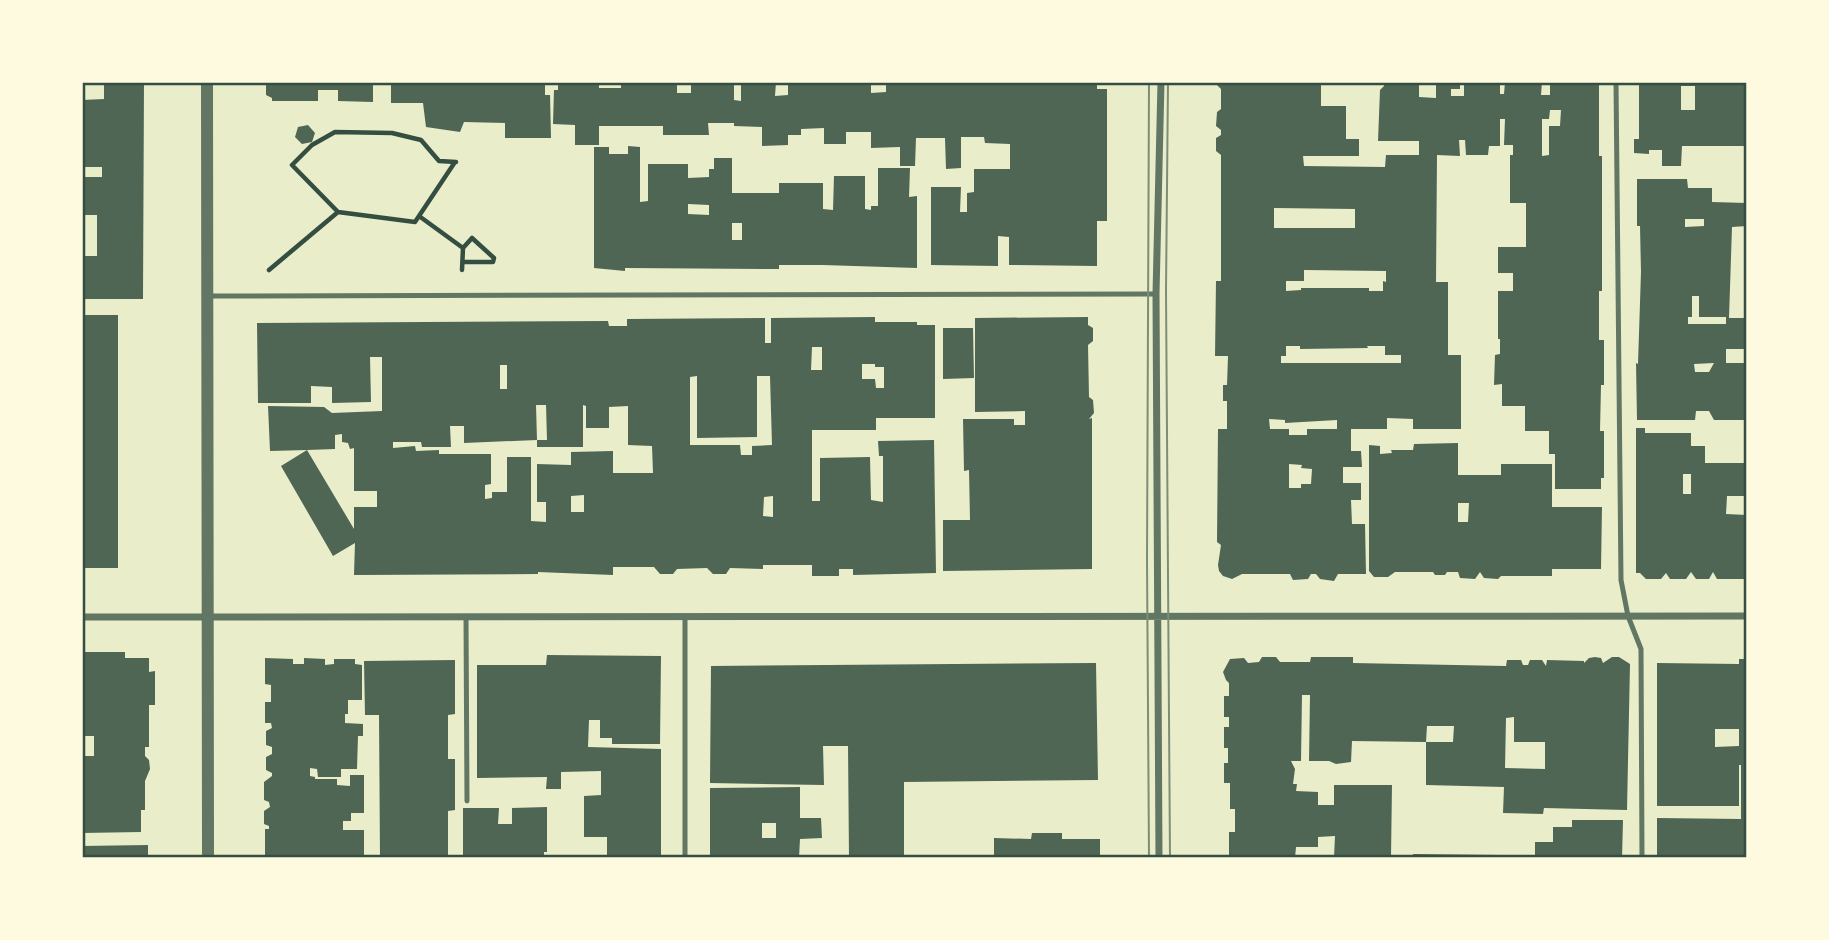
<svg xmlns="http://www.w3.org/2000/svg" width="1829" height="940" font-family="'Noto Sans',sans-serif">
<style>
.building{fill:#4f6655;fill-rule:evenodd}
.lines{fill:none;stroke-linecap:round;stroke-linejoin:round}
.path{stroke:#344e41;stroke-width:4.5}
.service{stroke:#617663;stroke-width:5}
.minor{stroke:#617663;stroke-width:7}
.tertiary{stroke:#617663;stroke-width:12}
.tram{stroke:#7c8e77;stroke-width:2}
.neatline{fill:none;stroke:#344e41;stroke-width:2.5}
</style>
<rect width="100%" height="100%" fill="#e9edc9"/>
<path class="building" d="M104 82H144L143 299H82V256H97V215H82V177H102V167H82V100L104 99Z
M270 82H373V102L338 101V90H318V101H272V98L266 95V85Z
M391 82H545V95H550L551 138H505V123L464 122 460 132 426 127 423 103H391Z
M558 82H599V88H621V82H677V93H691V82H734V100L741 101V82H776L775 96 788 95V82H871V93L886 92V82H1097V89H1107V221H1097V266L1009 265V237L998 236V266L931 265V187H961L960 212H967V193L974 192V169H1010V144L985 143 984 137H961V168L946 169 945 138H916L915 166H900V147L871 148V132H846V144H824V128L801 129V135H788V145L762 146V127L734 126V123H708L709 135H663V126H599V145H575V125L553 124 554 90H558Z
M1214 82H1321V106H1346V139H1359V156H1303L1304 166 1385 167 1386 155H1419V141H1378L1380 90 1384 86V82H1419V97L1436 98V82H1460V89H1451V96H1464V82H1500V94H1504L1505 82H1542L1541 95H1550V82H1599V156H1602V291H1599V340H1604V385H1601L1600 431H1604V478H1601V489H1555V454H1549V431H1525V406H1502V384L1494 385 1495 355 1500 354V339H1498V291H1513V273H1498V247H1526V203H1510V155H1513V145H1504L1505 119H1500V146H1489L1488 155H1466L1465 140H1459L1460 156 1437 155 1436 282H1448V355H1461V429H1413V419L1387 418V429H1351V451H1361L1362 467H1343V483H1361V500H1351L1352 524H1365L1366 574H1338L1334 581 1320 579 1316 574H1311L1308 579 1293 580 1290 574H1242L1232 579 1223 576 1219 571 1218 565 1221 545 1217 542 1218 429H1227V401H1223V385H1227L1228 356H1215L1216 281H1221V155L1216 151V138L1221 135V130L1216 126 1217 112 1221 109V89ZM1550 110H1561L1560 126H1549V155L1542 156V119H1549ZM1274 208 1355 209V228H1274ZM1304 270 1386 271V282L1383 281V291H1369V288H1301V290L1286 291V281H1304ZM1286 346H1300V349L1368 348 1367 346H1385V355H1401V363H1281V356H1286ZM1269 419 1285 420V423L1337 420V429H1307V435H1289V429H1270ZM1289 464 1302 465 1301 468 1312 469 1311 484H1301V488H1289Z
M1639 82H1747V146H1682L1681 166H1662V150H1649V154L1634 153V139H1639ZM1681 86H1695V110H1681Z
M308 125 315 133 312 142 302 144 295 137 298 127Z
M628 146 640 147V202L648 201V164H688V178L709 177V169H714V158H732V193H779V183H823V209L833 210 834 176H865V209L871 210V206H878V168H910L909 197 917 196V268L823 265H779V269L625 268V271L594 268V147H609V154H628ZM688 204 709 205V215L688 214ZM732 223H742V240H732Z
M1637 179H1687L1688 188H1712V202L1747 203V226L1732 227 1729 318H1747V349H1726V363H1747V420H1714L1709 411H1696L1695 420H1637L1636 363 1638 364 1641 272 1640 226H1637ZM1685 219H1704V226L1685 227ZM1692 296H1699V317H1726V324H1688V317H1692ZM1714 363 1709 372H1695L1694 364Z
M82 315H118V568H82Z
M875 317V322H917V325H935V418H876V430H812V501H820V458L870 457 871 500 883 502V456H879L878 441 934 440 936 573 853 575V569H839V576H812V565H763V569L730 568 726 574H713L707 568 677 569 673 574H660L654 567H613V575L538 572V574L354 575 355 543 333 556 281 466 307 450 270 451 268 406 324 407 332 413 382 411V357H370L371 402 332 403V387L311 386V403H258L257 323 608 321 609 326H627V319L765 318V343H771V318ZM812 347H822V370H811ZM862 364H875V367H884V388H876L875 379H862ZM500 365H507V389H500ZM697 376V438L757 437V376H770L772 445 752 446V455H741L740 445H690V377ZM536 405H546L547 440H537V447H583V405L586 406V428H609V407L628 406V445L652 446 653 473H613V451L571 452V465L537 464V502H546V522L531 521V457H507V492H492V498L485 499V485L491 484V454H439V450L416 451 415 446 393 448V442H421L422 447H451L450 426H464V443L537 440ZM342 434V442L348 443 350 449 354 448V491H377V507H354V529L307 450 335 449V435ZM584 495V512H571V496ZM773 496V517L763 516 764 497Z
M1088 317V325L1093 328V341L1088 345 1089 397 1093 400 1094 413 1089 419 1092 418V569L943 571V520H970L969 470 964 471 963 419H1014V425H1025V411L975 412V318Z
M943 328H973L974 378 943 379Z
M1636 428H1645V433H1691V446H1705V463H1747V496H1727L1726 514 1747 515V579H1717L1713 572 1709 579H1696L1691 572 1686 579H1670L1666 573 1661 579H1646L1640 573H1636ZM1683 474H1691V494H1683Z
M1458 443V475H1501V464H1552V507H1602L1601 569H1552V576H1501L1498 579 1484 578 1480 572 1475 579 1460 578 1458 572H1447L1445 575H1435L1433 572H1395L1388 577H1374L1369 571V445L1380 446V454L1392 453 1391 450H1413L1414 444ZM1458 503H1469L1468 522H1458Z
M82 652H125V658H149V672L155 671V705H149V747H145V756L149 760 150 769 145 781V810H141V832L82 833V756H94V736H82Z
M547 655 661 656 660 744H612V738H600V720H589L588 747 661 749V858H607V837H584V796L601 795V771L561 772V789H546L547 777 477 778V665H546Z
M1262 657H1276L1280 662H1310L1311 657H1353V663L1506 666 1507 660H1521L1523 665H1528L1530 660H1542L1546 666 1547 660 1584 661V663L1589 658 1595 657 1601 658 1603 663 1612 657H1619L1630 664 1627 810 1544 808 1543 814 1503 813 1504 787 1426 785V742H1453L1454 726H1427L1426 742 1352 741 1351 762 1336 764 1329 761H1309L1310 695H1302L1301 761H1291L1295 769 1293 784H1297L1296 791 1318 792V805H1334V785H1392L1391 857 1334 858 1335 836 1318 837V847H1296L1295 858H1227L1229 855V832H1235V809H1230V783H1224V763H1228V748H1224V727H1229V717H1224V696H1229V683L1226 680 1223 672 1230 659 1244 658 1248 663 1259 662ZM1514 717V742H1545V769L1505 768 1506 718Z
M265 658 293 659V664H304V658L325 659V665L334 664V659H355V664L362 665V700H348V714H345V723L363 724V736H358L357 769H341V777H318L317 769 310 768V776L315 777V779H337V785L350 786V775H364V813H351V821H343V830H364V858H265V829H269V826L264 824V811L270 807 269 802 264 800V782L272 776V773L266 770V757L272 754V747L266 745V731L272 728 271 723H265V702H271V685L265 684Z
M1739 659H1747V858H1657V818L1741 819V765H1739V806H1657V663L1739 664ZM1715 729H1739V746L1715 747Z
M455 660V714L448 715V759H455V810L448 811V858H380L379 715H365L364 661Z
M1096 663 1098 780 904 782V858H849L848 746H823L824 785 710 783 711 666Z
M800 787V818H821L822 838 800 839 799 858H710V788ZM762 823H776V838H762Z
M547 807V852H544V858H463V808H499L498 824H512V808Z
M1572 820H1623L1622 858H1535V842H1553V827H1572Z
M1032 833H1062V839H1100V858H994V838L1031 839Z
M148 845V858H82V846Z
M1413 854 1500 855V858H1413Z"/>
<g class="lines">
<path class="path" d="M338 212 292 165 312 145 335 132 392 133 421 140 439 161 456 162
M419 216 463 248
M269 270 338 212 415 222 455 162
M462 270 463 248 472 238 494 258 493 262H463"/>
<path class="service" d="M1616 82 1621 580 1628 616 1641 649 1642 858
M207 296 1156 294
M466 617 467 801
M685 617V858"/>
<path class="minor" d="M82 617 1747 616
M1159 858 1156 294 1161 82"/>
<path class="tertiary" d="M207 82 208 858"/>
<path class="tram" d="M1168 82 1166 291 1170 858
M1149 858 1147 560 1149 82"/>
</g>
<rect width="1829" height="940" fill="none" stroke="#fefae0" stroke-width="168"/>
<rect x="84" y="84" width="1661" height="772" class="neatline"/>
</svg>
